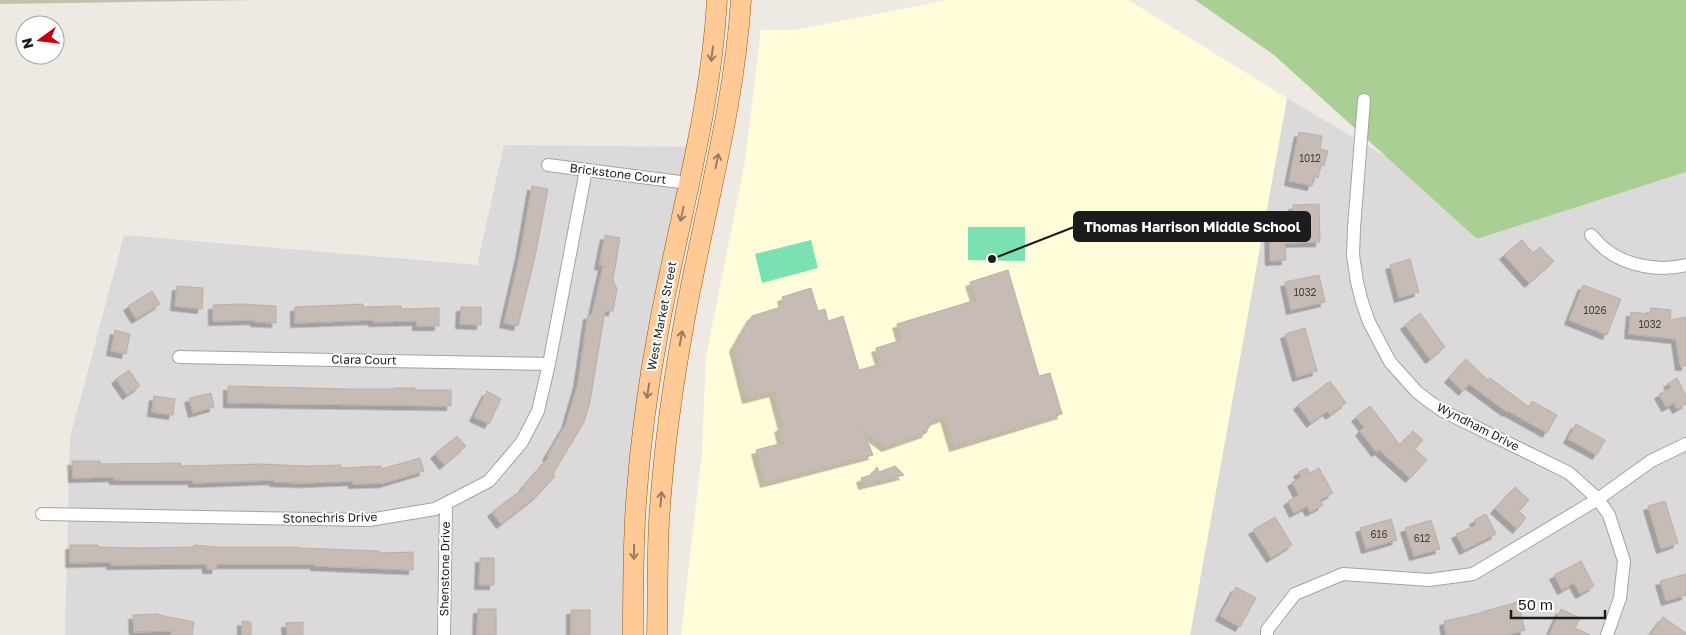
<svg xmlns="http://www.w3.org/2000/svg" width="1686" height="635" font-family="'Golos Text',sans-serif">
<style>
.residential{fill:#dbd9d9}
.education{fill:#fffcda}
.construction{fill:#c3c1ad}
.forest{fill:#aacf95}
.pitch{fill:#7ce1b2}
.building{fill:#c6bbb5;stroke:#c0aea4;filter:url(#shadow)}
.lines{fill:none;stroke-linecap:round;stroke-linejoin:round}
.street-casing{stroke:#a3a3a3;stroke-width:14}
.primary-casing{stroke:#955800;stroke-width:21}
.street{stroke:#fff;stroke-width:12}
.primary{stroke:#ffca96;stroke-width:20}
.oneway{stroke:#997c5f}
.labels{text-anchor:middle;stroke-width:4;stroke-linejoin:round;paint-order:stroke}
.number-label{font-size:10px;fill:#464442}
.street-label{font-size:12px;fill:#1c1c1c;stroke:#fff}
.leader{fill:none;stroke:#1c1c1c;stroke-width:2}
.callout-dot{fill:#1c1c1c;stroke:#fff;stroke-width:2}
.callout{fill:#1c1c1c;stroke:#1c1c1c;stroke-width:2}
.callout-label{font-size:14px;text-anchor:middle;font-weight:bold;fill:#fff}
</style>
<defs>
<filter id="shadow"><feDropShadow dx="-4.5" dy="4.5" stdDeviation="0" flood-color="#0004"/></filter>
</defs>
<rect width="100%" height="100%" fill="#eee9e2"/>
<path class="residential" d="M1287 98 1393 161 1477 239 1686 172V635H1190Z
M504 145 695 147 666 289 633 635H65L70 438 124 235 477 265Z"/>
<path class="education" d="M948 0H1128L1287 98 1190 635H681L702 452 706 357 745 161 761 30H795Z"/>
<path class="construction" d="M0 0H262L0 4Z"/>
<path class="forest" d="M1195 0H1686V172L1477 239 1274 55Z"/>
<path class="pitch" d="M968 227H1025V261L968 260Z
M811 240 818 268 762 283 755 254Z"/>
<path class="building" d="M1299 132 1322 136 1320 149 1328 151 1324 166 1321 165 1318 178 1314 177 1312 186 1289 181Z
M532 186 548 189 535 257 518 326 504 323 520 254Z
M1319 204 1320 242 1285 243 1286 260 1270 261 1269 225 1293 224V205Z
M605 235 620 238 613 280 617 289 613 311H605L590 402 584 422 553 474 555 476 537 496 501 524 492 512 524 488 523 487 549 457 547 456 566 424 578 383 588 315H592L603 266 599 265Z
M1522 240 1533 253 1540 247 1554 261 1529 283 1504 255Z
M1410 259 1419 292 1399 298 1390 265Z
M1008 270 1039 376 1050 373 1062 414 954 447 945 417 931 422 926 433 886 447 863 430 873 455 765 483 756 450 783 443 779 428 783 426 774 392 747 399 734 347 752 316 784 306 782 297 811 288 818 311 825 309 828 321 843 316 859 370 881 364 876 348 902 340 897 324 976 300 970 282Z
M1319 275 1325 302 1291 310 1285 282Z
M1583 285 1621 299 1607 335 1569 320Z
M177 286 203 288 202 309 175 306Z
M152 291 160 304 136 319 128 306Z
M241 304 276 306V323L255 322V320L213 321V305Z
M363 304V307L401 306V309L439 308V326H417V321L373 322V320L295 323V307Z
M461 307H481V325L460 324Z
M1651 308 1671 310 1670 320 1686 317V366H1680L1676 339 1629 334 1631 312 1650 314Z
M1420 313 1445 347 1430 359 1405 325Z
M1305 328 1317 371 1297 377 1285 334Z
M115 330 130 334 126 354 111 351Z
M1466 359 1488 380 1490 378 1529 407 1532 401 1557 415 1547 433 1508 411 1507 412 1469 384 1463 391 1449 378Z
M129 370 140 386 127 395 116 379Z
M1677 378 1686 396V404L1677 409 1674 403 1666 407 1659 394 1671 388 1668 383Z
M1330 381 1346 403 1330 415 1327 411 1311 423 1298 405Z
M228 386 347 389H394V388H415V390H451V406L228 403Z
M487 391 501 399 489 424 474 417Z
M211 393 214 407 193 413 189 398Z
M154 396 175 399 173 415 152 412Z
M1370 406 1400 445 1413 431 1423 440 1415 449 1427 460 1410 478 1379 450 1376 452 1360 431 1364 427 1356 417Z
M1576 424 1605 440 1597 455 1568 439Z
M457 436 466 446 444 465 435 454Z
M420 458 424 471 384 483 353 484V481L304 483 274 482V480L193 483V480H114L113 477 73 478 72 461H100V464L181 463V466L262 464 305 466 341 465V468L381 466V469Z
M895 466 904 475 863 485 861 478 871 475 877 467 879 472Z
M1307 468 1310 473 1319 468 1333 493 1320 500 1323 505 1310 512 1307 506 1294 513 1288 501 1299 495 1292 482 1301 477 1298 472Z
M1515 487 1529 500 1519 511 1526 518 1517 529 1495 509Z
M1665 501 1678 543 1661 549 1648 506Z
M1486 514 1496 534 1464 550 1456 534 1476 525 1474 520Z
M1275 517 1292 545 1271 558 1253 530Z
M1391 519 1397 540 1366 549 1360 528Z
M1431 520 1440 549 1414 556 1405 528Z
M70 545H98V547L139 548 194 547V545L217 547H298V548L379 551V553L413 552V570L315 566V564H217L216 569H207V564L111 565V562L70 563Z
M480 558H494V585H479Z
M1581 561 1594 586 1580 594 1574 583 1562 590 1554 575Z
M1686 574V595L1666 601 1660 581Z
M1236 587 1256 598 1240 627 1220 616Z
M1518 602 1525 630 1507 635H1446L1444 621 1481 613V612Z
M478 609H496V635H477Z
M1561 609 1580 618 1575 628 1590 635H1549Z
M571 610H590V635H571Z
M159 614V615L194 622 192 635H171L172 631 134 632 133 615Z
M1663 617 1686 633V635H1650Z
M242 621 251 622V635H242Z
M303 622V635H287L286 623Z"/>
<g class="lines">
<defs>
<path id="street" d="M1364 100 1354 228 1353 255 1357 282 1362 302 1369 322 1390 362 1417 392 1430 402 1443 411 1569 473 1598 499 1651 461 1686 444
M548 165 688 183
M1591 235C1595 239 1600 245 1605 249 1626 266 1660 272 1686 265
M179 357 549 364
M42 514 369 520 435 509 489 481 522 442 538 411 549 364 586 170
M444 635 446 504
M1267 635V630L1295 594 1343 574 1429 580 1473 574 1598 499 1609 515 1624 561 1620 598 1607 635"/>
<path id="primary" d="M633 635C633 591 633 547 636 503 640 444 648 385 659 327 679 218 711 111 717 0
M657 635C658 597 657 559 659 522 663 455 672 389 684 323 703 216 734 110 741 0"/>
</defs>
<use href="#street" class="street-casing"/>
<use href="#primary" class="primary-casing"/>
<use href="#street" class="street"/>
<use href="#primary" class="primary"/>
</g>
<defs><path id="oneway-shaft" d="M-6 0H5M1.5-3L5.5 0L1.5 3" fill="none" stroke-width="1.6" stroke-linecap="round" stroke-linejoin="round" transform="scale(1.25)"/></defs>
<g class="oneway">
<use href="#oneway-shaft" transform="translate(712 54) rotate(97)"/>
<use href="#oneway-shaft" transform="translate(717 161) rotate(-78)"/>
<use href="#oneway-shaft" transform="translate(682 214) rotate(102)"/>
<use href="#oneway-shaft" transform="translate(681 338) rotate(-80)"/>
<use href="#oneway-shaft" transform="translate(648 391) rotate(99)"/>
<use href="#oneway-shaft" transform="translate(661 499) rotate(-85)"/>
<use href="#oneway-shaft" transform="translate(634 552) rotate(91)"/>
</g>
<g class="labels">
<g class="number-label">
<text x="1310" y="162">1012</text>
<text x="1305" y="296">1032</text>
<text x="1595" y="314">1026</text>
<text x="1650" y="328">1032</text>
<text x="1379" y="538">616</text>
<text x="1422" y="542">612</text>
</g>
<g class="street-label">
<text transform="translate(618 174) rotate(7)" y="4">Brickstone Court</text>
<text transform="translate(662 316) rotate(-79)" y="4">West Market Street</text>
<text transform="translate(364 360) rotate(1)" y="4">Clara Court</text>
<text transform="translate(1478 427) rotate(27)" y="4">Wyndham Drive</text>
<text transform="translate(330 518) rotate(-1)" y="4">Stonechris Drive</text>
<text transform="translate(445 569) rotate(-89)" y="4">Shenstone Drive</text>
</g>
</g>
<path class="leader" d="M992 259L1074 227"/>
<circle class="callout-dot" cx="992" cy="259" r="5"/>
<rect class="callout" x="1074" y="212" width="236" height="29" rx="5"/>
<g class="callout-label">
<text x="1192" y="232">Thomas Harrison Middle School</text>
</g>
<g transform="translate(40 40) rotate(255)"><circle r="24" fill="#ffffff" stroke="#a4a4a4"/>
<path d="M0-4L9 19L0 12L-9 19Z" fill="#c9000f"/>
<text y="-8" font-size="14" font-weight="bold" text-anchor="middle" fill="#1c1c1c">N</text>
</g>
<path d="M1511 610v8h94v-8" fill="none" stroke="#1c1c1c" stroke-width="2.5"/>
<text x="1518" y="610" font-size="15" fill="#1c1c1c" stroke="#ffffff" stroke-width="4" paint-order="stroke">50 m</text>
</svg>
